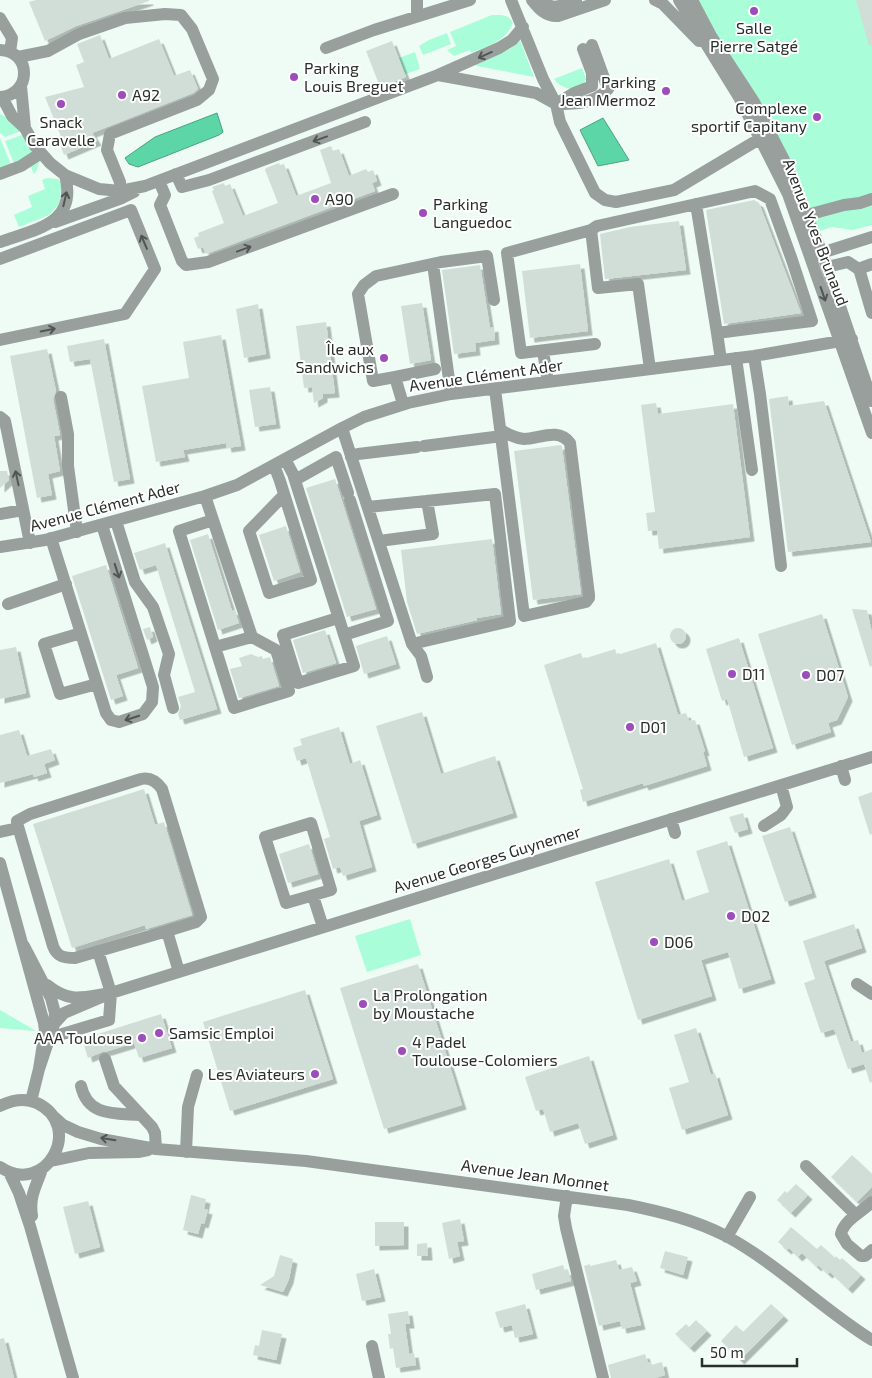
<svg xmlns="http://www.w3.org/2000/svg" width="872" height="1378" font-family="'Exo 2',sans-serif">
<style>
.green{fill:#a9fdd9}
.water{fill:#5cd5a7;stroke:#4ca382}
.building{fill:#d1ded8;filter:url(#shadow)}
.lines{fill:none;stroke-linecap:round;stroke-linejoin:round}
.minor{stroke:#999f9c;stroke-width:12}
.oneway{stroke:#505653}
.poi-dot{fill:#9d4cbc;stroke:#fff;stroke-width:2}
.labels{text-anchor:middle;stroke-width:4;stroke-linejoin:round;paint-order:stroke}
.poi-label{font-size:16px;fill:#282e2b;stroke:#fff;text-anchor:start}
.street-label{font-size:16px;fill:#282e2b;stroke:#fff}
</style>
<defs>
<filter id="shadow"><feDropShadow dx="4.5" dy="4.5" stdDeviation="0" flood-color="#0004"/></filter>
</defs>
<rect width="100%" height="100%" fill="#eefcf5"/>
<path class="green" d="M692 0H872V225L853 230 832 227 820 231Z
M492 15C502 15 508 14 513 23 506 41 488 46 471 53L470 50 454 56 447 50 456 46 450 32Z
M447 33 451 44 423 55 419 46 429 40Z
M520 40 534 77 477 66 475 63 510 49Z
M415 52 420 69 405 74 399 58Z
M582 68 586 79C579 94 562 90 554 79Z
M0 114 10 119 21 131 5 137 0 133Z
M22 135 40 160 36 172 34 174 28 161 15 166 5 141Z
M0 138 12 167 0 175Z
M47 178 58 179 62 184 59 204 49 215 19 227 14 215 32 207 28 196 45 189 42 180Z
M410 919 421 955 367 972 355 936Z
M0 1010 36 1031 0 1028Z"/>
<path class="water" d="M217 113 223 132 219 135 138 167 129 164 125 158 155 137Z
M603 118 629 160 598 166 580 130Z"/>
<path class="building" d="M36 0H149V1L76 26 45 41 29 2Z
M856 0H872V45L869 46Z
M100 35 109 59 159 39 174 76 190 70 198 89 193 93 92 133 97 141 64 155 60 145 64 144 45 97 84 87 76 65 84 62 77 44Z
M392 41 406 77 380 87 366 51Z
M331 146 333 151 339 149 349 176 366 169 368 172 373 170 377 181 372 183 375 191 206 254 203 247 198 249 194 238 199 236 198 233 224 223 212 191 214 190 212 187 224 183 225 186 230 184 243 216 278 203 265 170 266 168 279 163 280 165 284 164 296 196 331 183 320 150Z
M754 200 759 203 801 313 724 324 706 210Z
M679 221 686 270 605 279 600 234 630 227Z
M580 264 588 331 530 338 522 271Z
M480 265 490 328 494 327 495 340 475 343 476 351 454 354 442 270Z
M422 303 431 360 410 364 401 306Z
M258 304 266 354 244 358 236 309Z
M326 322 335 393 323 394V398L314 403 312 387 304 388 296 326Z
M221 335 241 446 227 448 226 443 183 450 185 457 156 462 142 386 189 378 183 342Z
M104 339 130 479 114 482 90 359 70 362 67 346Z
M47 349 56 391 53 399 60 435 54 436 60 471 48 474 52 495 37 498 10 356Z
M270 387 276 424 255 427 249 390Z
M788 396 789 406 824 401 871 542 788 552 769 399Z
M656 403 658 414 733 404 750 537 659 549 657 530 648 531 646 513 655 512 641 405Z
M561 445 562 447 581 594 533 600 514 451Z
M0 471H7L9 480 0 488Z
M335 479 376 609 347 617 306 488Z
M286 526 300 572 274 581 259 535Z
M208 534 232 611 234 610 239 623 218 630 190 540Z
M492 539 501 614 477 618V620L417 634 407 602 401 550Z
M165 543 217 709 180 720 178 714 181 706 178 697 195 692 156 565 140 570 134 553Z
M106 565 138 668 116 675 123 696 111 700 72 576Z
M852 609 867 610 872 633V666L870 667Z
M822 614 848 697 837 720 828 723 831 732 792 745 758 634Z
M150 627 153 637 147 640 143 629Z
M670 636a8 8 0 1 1 16 0a8 8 0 1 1-16 0Z
M325 630 336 663 303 673 293 640Z
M387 636 396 664 364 674 356 646Z
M739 638 773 748 744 757 727 699 722 701 706 649Z
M656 643 678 715 686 713 689 721 695 720 705 751 703 752 707 766 644 786 643 783 583 802 580 790 583 789 544 665 581 653 583 659 615 649 617 655Z
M16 647 26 693 0 699V650Z
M251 654 258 657 262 656 263 659 270 657 279 686 239 698 230 669 242 666 239 658Z
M422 712 441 774 495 756 513 813 413 844 376 726Z
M339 727 350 764 360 760 377 815 359 821 372 867 343 876 340 867 333 869 324 839 330 837 306 758 297 761 293 748 302 745 300 739Z
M19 730 27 756 51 749 55 760 44 764 47 773 34 777 33 774 0 783V735Z
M144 789 155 825 164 822 192 915 146 929 145 925 72 948 33 824Z
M872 792V834L870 835 858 797Z
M743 813 748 829 735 833 729 817Z
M790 827 812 893 785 902 762 836Z
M727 841 771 979 739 989 728 952 701 960 712 996 638 1020 595 882 669 859 682 901 709 892 696 851Z
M309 844 318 874 288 883 279 854Z
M854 924 862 948 824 961 851 1042 858 1040 862 1053 872 1049V1082L870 1083 864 1064 848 1069 834 1029 821 1033 804 983 815 979 803 941Z
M418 964 462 1105 384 1129 340 988Z
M305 990 333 1079 230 1111 203 1022Z
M161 1014 172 1048 139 1058 134 1043 108 1051 102 1052 88 1058 82 1039Z
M696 1028 711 1075 715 1073 728 1115 682 1130 669 1088 689 1082 674 1035Z
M589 1056 613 1135 585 1144 578 1123 550 1132 543 1109 536 1111 525 1077Z
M852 1155 872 1174V1187L857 1202 831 1177Z
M796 1184 808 1195 791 1213 777 1200 785 1191 787 1193Z
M191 1195 206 1199 204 1209 208 1210 204 1224 201 1223 198 1234 183 1230Z
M88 1201 100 1247 75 1254 63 1207Z
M460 1219 464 1241 457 1242 460 1256 449 1259 442 1223Z
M375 1222H404V1245L375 1246Z
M791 1227 817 1249 821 1245 835 1258 836 1256 840 1260 842 1258 861 1275 848 1289 830 1272 828 1274 818 1265 817 1267 802 1253 798 1257 789 1248 787 1250 778 1242Z
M427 1243 428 1256H417V1244Z
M665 1251 688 1257 683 1275 660 1268Z
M280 1255 293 1259 289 1279 283 1292 260 1285 274 1276Z
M616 1260 619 1270 632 1267 637 1281 630 1283 641 1325 622 1329 620 1321 599 1326 584 1266 590 1264V1266Z
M563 1265 565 1271 568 1270 571 1281 536 1290 532 1274Z
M374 1269 381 1297 362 1301 356 1274Z
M525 1304 533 1334 515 1338 512 1325 500 1328 495 1312Z
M771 1304 784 1316 740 1360 721 1341 736 1325 743 1332Z
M408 1311 410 1324H405L408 1346 409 1354 414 1353 416 1365 396 1368 393 1348 390 1349 388 1334H391L388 1314Z
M696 1320 707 1331 690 1348 675 1334 686 1324 689 1327Z
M262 1330 282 1334 276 1360 253 1355 255 1345 259 1346Z
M4 1338 14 1378H0V1339Z
M645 1354 648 1363 650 1362 651 1365 662 1362 665 1375 655 1378H611L608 1365Z"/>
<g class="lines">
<path class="minor" d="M511 0 543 79 556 104
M532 0C539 9 546 17 558 16L605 0
M542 0C553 12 562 5 576 0
M655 0 663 4 699 41
M679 0 739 97 788 194 872 433
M692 0 711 36 754 102 784 160 822 253 872 401
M417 16V0
M0 18 12 38 10 52
M326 48 374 30 470 0
M0 50C32 51 32 95 0 97
M18 57 48 51 79 34 125 18 165 14 181 15 192 29 213 79 209 90 197 100 110 134 107 150 120 182V191
M438 75 499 48 512 40 523 27
M21 86 25 128
M2 97 12 116 25 128 35 146 50 163 65 175 99 189 120 191 145 186 438 75 536 93 556 104 560 122 595 193 605 200 616 202 674 190 771 132
M556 104C575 104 595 104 608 89L592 45
M556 104 574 93 592 86V73L583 49
M0 174 21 166 41 153
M176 174 182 187 209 180 365 122
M159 181 165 195 160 205 182 261 186 265 208 262 393 194
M807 215 844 205 860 203 872 199
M55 222 122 198 134 192
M591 230 597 226 755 191 770 199 792 260 812 321 717 333 696 204
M0 242C36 229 78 224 65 175
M815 255 872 237
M0 259 131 210 155 269 125 314 0 340
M433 264 451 394
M872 264 861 268 860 272 872 313
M827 267 848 262 860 270
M717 333 721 360
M595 344 521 353 507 253 591 230 598 288 638 284 650 369
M543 351 548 382
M754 356 760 394 781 566
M736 358 752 470
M395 377 373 381 358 294 364 285 376 276 441 262 487 256 494 300
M495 389 524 616 586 602 589 598V595L570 443C558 427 539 439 524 439 515 438 507 434 501 430
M61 397 68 434V466L77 532
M403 404 395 377 435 369
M0 417 5 421 30 543
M342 428 412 644 421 656 427 677
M424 446 502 436
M351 457 358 454 417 447
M285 459 293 474 354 666 298 683 283 635 338 618
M274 465 280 481 311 580 269 593 249 531 284 495
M295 480 336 457 348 493
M205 496 252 637 215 647 234 708 289 691 276 650 252 637
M368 507 495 494 510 621 412 644
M0 514 23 510
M213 520 179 531 215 647
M116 521 135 582 153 607 169 654 164 675 173 708
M51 538 106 713 111 720 119 722 143 714 152 702 153 687 102 525
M379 541 433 534 427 501
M0 547 45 540 205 496 237 485 342 428 364 417 408 403 451 394 754 356 852 339
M8 604 66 584
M81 633 44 644 60 694 97 684
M344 635 388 621 350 500
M841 766 845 780
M671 819 675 833
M311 823 331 890 286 903 265 837Z
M764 826 781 815 787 807 781 785
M0 832 18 828
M0 863 44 1023 45 1031 39 1069 54 1024 55 1013 51 998 24 946
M313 896 323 927
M167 931 196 922 201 917 162 789C157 782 150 777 141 779L30 814 17 821V823L53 946C57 957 64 958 75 958L167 931 179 972
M857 984 872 994
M47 985C71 1004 83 997 111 993L64 1013 54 1024
M111 993 872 757
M49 1038 109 1020 111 993 98 951
M105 1059 114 1086 152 1127 155 1133 156 1149
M81 1086C88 1117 115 1113 140 1115
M31 1101 39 1069
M0 1106C12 1100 24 1097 37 1103 85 1126 46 1198 0 1167
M53 1116 63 1125 78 1132 101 1139 156 1149 306 1161 628 1205C662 1212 695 1220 726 1236 778 1264 822 1309 872 1340
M186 1152 188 1107 197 1075
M51 1161 89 1153 138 1152 148 1150
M806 1166 856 1215
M9 1172 19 1193 30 1226 73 1378
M567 1196 564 1216 566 1228 603 1378
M872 1202C862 1212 844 1220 841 1234L847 1244 861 1256H865L872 1250
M32 1216C29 1196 36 1187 42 1169
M727 1237 750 1197
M372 1346 379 1378"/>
</g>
<defs><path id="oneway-shaft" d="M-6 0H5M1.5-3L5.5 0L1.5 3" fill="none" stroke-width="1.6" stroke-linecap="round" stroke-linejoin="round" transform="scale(1.25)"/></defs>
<g class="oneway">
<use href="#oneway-shaft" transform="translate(485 55) rotate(156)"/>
<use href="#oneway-shaft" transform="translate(320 139) rotate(160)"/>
<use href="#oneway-shaft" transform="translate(65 199) rotate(-77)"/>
<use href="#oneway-shaft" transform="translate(144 242) rotate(-113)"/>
<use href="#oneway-shaft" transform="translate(244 249) rotate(-20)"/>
<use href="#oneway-shaft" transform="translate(823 294) rotate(71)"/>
<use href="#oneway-shaft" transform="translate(48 330) rotate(-12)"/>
<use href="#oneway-shaft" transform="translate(17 478) rotate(-102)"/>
<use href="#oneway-shaft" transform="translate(117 571) rotate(72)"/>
<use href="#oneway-shaft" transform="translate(132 718) rotate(162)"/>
<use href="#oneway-shaft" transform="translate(108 1139) rotate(-171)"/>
</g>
<g class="poi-dot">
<circle cx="754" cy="11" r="5"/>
<circle cx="294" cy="77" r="5"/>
<circle cx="666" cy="91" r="5"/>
<circle cx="122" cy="95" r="5"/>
<circle cx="61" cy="104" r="5"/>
<circle cx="817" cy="117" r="5"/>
<circle cx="315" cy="199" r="5"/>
<circle cx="423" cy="213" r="5"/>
<circle cx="384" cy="358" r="5"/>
<circle cx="732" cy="674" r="5"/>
<circle cx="806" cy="675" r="5"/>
<circle cx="630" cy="727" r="5"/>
<circle cx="731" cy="916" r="5"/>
<circle cx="654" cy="942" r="5"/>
<circle cx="363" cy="1004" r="5"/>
<circle cx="159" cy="1033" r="5"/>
<circle cx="142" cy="1038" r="5"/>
<circle cx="402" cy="1051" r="5"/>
<circle cx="315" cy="1074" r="5"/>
</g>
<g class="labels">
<g class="poi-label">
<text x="754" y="34" text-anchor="middle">Salle<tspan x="754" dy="18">Pierre Satgé</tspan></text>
<text x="304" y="74">Parking<tspan x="304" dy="18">Louis Breguet</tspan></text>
<text x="656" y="88" text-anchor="end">Parking<tspan x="656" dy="18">Jean Mermoz</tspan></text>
<text x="132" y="101">A92</text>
<text x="807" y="114" text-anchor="end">Complexe<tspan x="807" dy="18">sportif Capitany</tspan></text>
<text x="61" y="128" text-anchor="middle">Snack<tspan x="61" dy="18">Caravelle</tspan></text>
<text x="325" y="205">A90</text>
<text x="433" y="210">Parking<tspan x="433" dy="18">Languedoc</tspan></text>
<text x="374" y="355" text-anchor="end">Île aux<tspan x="374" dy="18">Sandwichs</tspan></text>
<text x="742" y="680">D11</text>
<text x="816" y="681">D07</text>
<text x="640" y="733">D01</text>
<text x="741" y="922">D02</text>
<text x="664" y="948">D06</text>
<text x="373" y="1001">La Prolongation<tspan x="373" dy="18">by Moustache</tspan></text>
<text x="169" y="1039">Samsic Emploi</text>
<text x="132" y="1044" text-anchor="end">AAA Toulouse</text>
<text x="412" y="1048">4 Padel<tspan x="412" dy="18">Toulouse-Colomiers</tspan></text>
<text x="305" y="1080" text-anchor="end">Les Aviateurs</text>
</g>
<g class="street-label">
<text transform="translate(816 232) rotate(69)" y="6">Avenue Yves Brunaud</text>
<text transform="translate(486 375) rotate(-8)" y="6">Avenue Clément Ader</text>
<text transform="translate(105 506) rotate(-15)" y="6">Avenue Clément Ader</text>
<text transform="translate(487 859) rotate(-17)" y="6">Avenue Georges Guynemer</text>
<text transform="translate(535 1175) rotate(8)" y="6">Avenue Jean Monnet</text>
</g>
</g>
<path d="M702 1358v8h95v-8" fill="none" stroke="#282e2b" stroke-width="2.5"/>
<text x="710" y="1358" font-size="15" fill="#282e2b" stroke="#ffffff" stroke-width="4" paint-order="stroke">50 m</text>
</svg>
